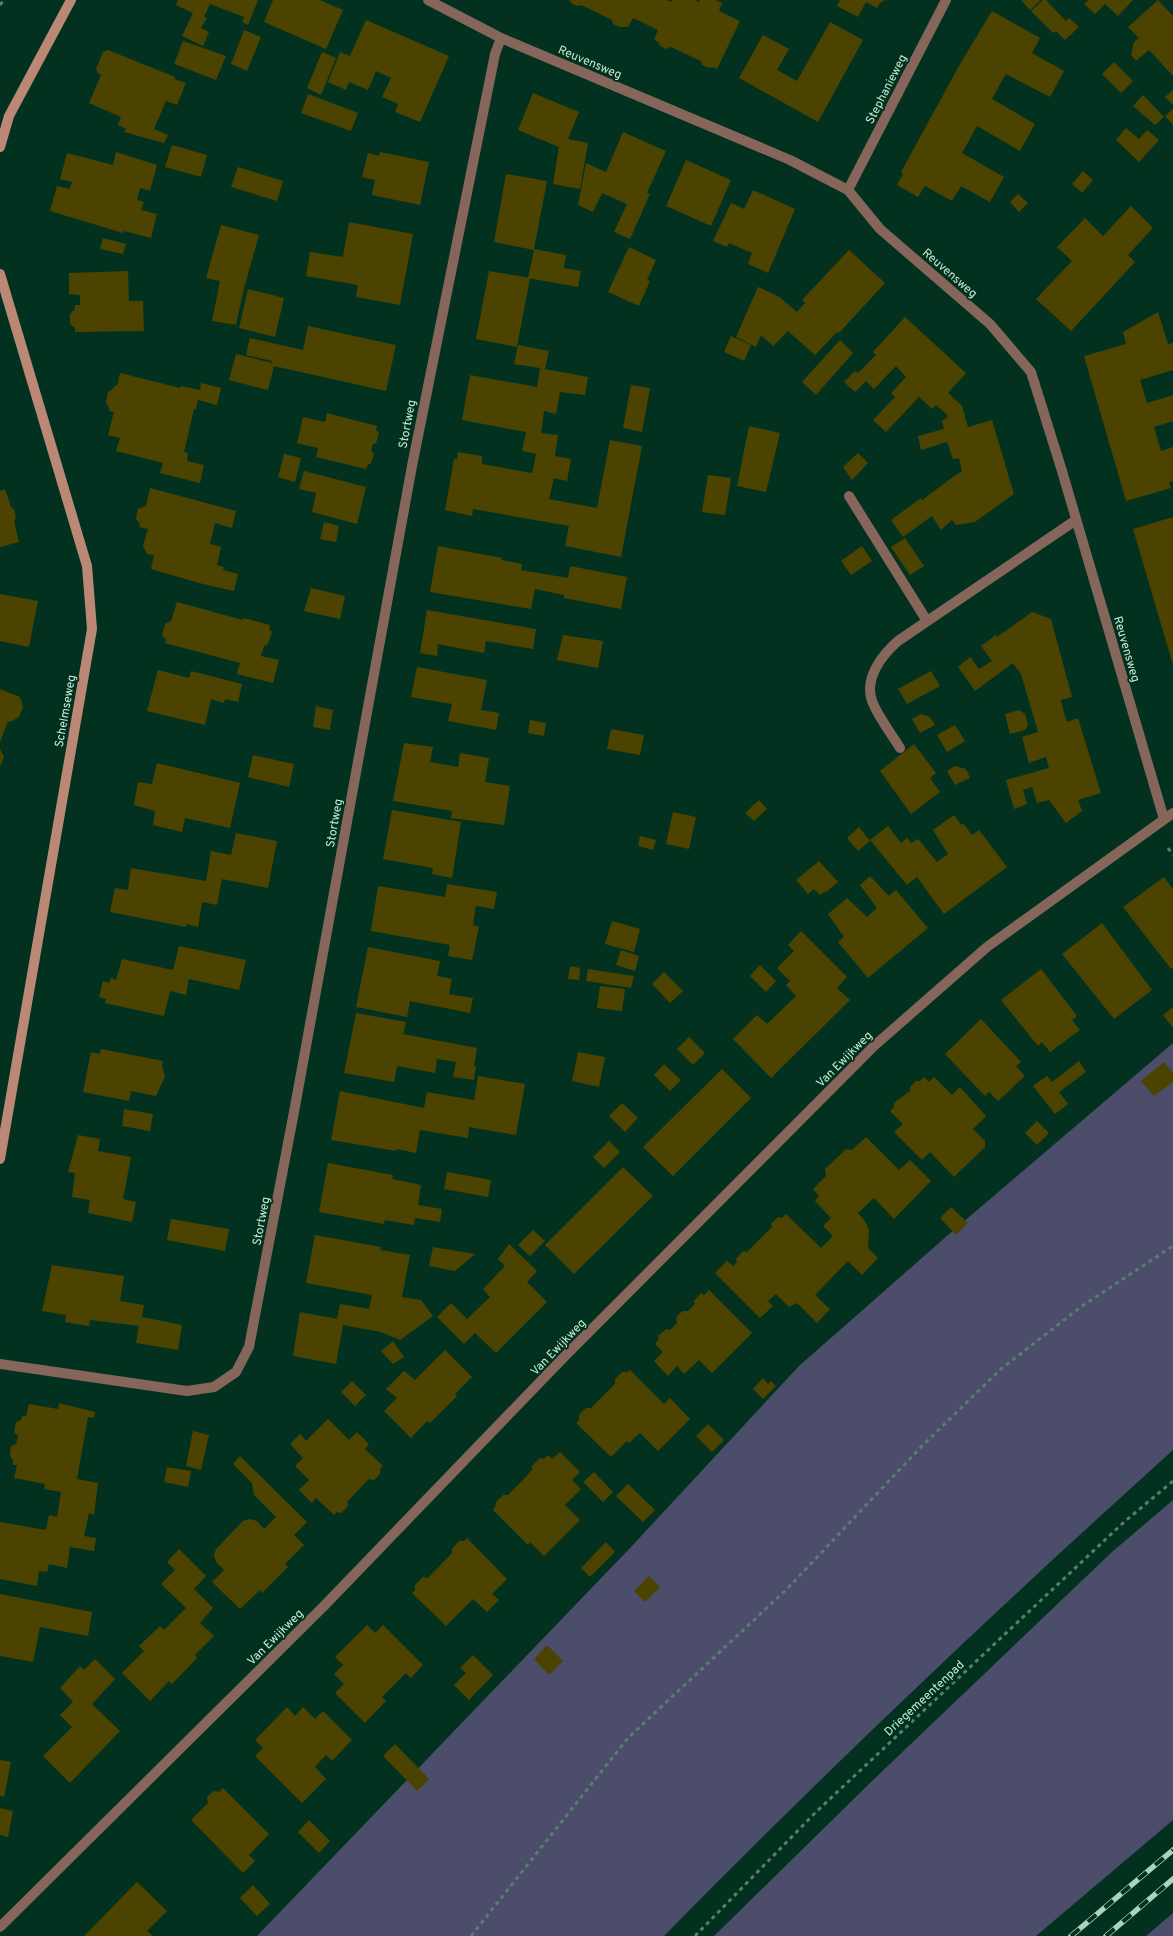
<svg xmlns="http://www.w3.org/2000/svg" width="1173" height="1936" font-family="Overpass,sans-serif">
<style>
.green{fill:#4b4d6a}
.building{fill:#4c4300}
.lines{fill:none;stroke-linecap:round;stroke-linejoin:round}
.path{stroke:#54806c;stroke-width:3;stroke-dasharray:4 4;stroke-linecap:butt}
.lane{stroke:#86665a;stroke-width:10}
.street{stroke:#86665a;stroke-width:10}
.secondary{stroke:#bb8875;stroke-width:10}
.rail-casing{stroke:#abd4be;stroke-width:5.5}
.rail{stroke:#02321f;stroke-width:4;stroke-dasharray:11;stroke-linecap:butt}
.labels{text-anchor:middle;stroke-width:4;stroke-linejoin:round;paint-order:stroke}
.street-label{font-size:12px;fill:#c4ecd6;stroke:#02321f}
</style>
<rect width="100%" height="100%" fill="#02321f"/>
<path class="green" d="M1173 1043V1450C999 1607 828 1769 664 1936H257L631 1547 799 1366 948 1235Z
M1173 1500V1820L1036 1936H714L871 1782 1112 1552Z
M1173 1913V1936H1146Z"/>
<path class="building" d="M178 0H258L248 25 242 22 244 17 210 4 204 17 207 18 201 28 209 32 203 46 182 36 193 13 176 5Z
M273 0H320L343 10 326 49 264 22Z
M569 0H666L671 2 672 0H694L699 2 700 0H715L722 3 719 11 740 21 717 69 713 67 709 68 702 65 701 61 671 47 666 49 660 46 658 42 654 39 658 30 633 18 628 27H620L613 24 612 20 581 5 577 6 571 3Z
M840 0H885L880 3 877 8 866 2 858 17 837 6Z
M1021 0H1041L1030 10Z
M1043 0H1046L1066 21 1069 18 1079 27 1065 40 1056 31 1053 33 1031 11Z
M1089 0H1133L1118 16 1105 4 1095 14 1084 4Z
M1158 0 1173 16V76L1149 50 1136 61 1131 55 1134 42 1139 38 1128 27Z
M992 11 1040 38 1032 53 1064 71 1050 97 1006 74 999 86 992 99 1035 124 1020 151 977 126 962 153 1004 177 990 202 961 186 952 201 925 186 918 197 897 185 903 174 901 172 960 64Z
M366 20 449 56 420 122 395 112 398 104 382 97 391 78 376 71 368 90 349 82 346 90 328 82 340 52 350 56Z
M830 22 863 40 818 122 739 78 763 35 789 49 777 70 797 81Z
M244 30 261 37 247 71 231 64Z
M183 41 226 56 216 80 174 64Z
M108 50 175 77 174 79 186 83 177 105 166 101 154 129 168 135 164 143 124 132 126 129 118 125 121 117 89 103 101 75 98 73 96 69 103 52Z
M322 52 336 58 321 95 307 88Z
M1114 62 1133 81 1121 93 1102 74Z
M1173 90V105L1165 97Z
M533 93 579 112 568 139 588 143 580 189 553 184 559 147 518 130Z
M308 94 358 113 351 131 301 113Z
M1143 95 1164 117 1155 125 1133 106Z
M1173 109V125L1165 116Z
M1126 128 1139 139 1147 130 1159 140 1139 162 1116 140Z
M623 132 666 151 647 193 650 194 630 239 614 232 627 204 602 193 593 212 578 205 586 163 606 172Z
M172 145 207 155 201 177 165 167Z
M116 152 157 165 150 191 140 188 137 200 144 202 141 210 157 214 151 238 124 231 123 233 50 211 57 186 70 189 72 182 60 179 67 153 113 165Z
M380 152 429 162 420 205 372 195 375 180 362 177 368 153 379 156Z
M686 160 731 180 711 226 666 206Z
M238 167 283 181 277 201 231 187Z
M1083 171 1093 180 1082 193 1072 184Z
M506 174 547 181 534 249 566 255 564 268 581 271 578 287 528 278 534 250 494 242Z
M753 190 795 209 768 273 748 264 752 253 729 243 727 247 713 241 731 203 744 209Z
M1018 194 1028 203 1019 212 1010 202Z
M1131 206 1153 228 1128 255 1135 262 1071 331 1036 299 1072 261 1057 247 1085 218 1103 236Z
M349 222 413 234 400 305 356 297 358 285 306 276 310 252 343 257Z
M221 225 259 235 244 288 236 325 212 321 220 281 206 278Z
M103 238 126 244 123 254 100 249Z
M629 247 656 260 647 280 650 281 639 306 608 292Z
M849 250 885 283 839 333 837 332 815 355 788 331 773 346 761 335 756 347 736 337 758 287 778 296 797 312 805 303 802 300Z
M128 271 129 301H143L144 331 75 332V328L70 324V314L75 309V305H80V295L69 294V273Z
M489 271 530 278 517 347 476 339Z
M248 289 284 298 275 337 239 328Z
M1158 312 1168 344 1173 343V370L1140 380 1147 403 1173 395V421L1154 427 1161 451 1173 447V481L1169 482 1171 488 1126 501 1084 356 1126 344 1123 332Z
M905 317 966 373 948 393 962 406 968 427 992 420 1014 494 975 522 956 525 952 520 941 530 932 516 903 537 891 520 921 498 922 500 957 474 962 472 959 458 953 459 947 442 921 450 918 436 944 429 942 421 948 416 936 405 932 409 919 397 886 432 873 420 895 397 891 393 906 377 896 366 874 389 866 381 855 392 844 382 855 371 858 373 876 355 873 352Z
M308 326 396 345 386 391 274 366 268 390 229 380 236 354 272 363V361L246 355 250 338 303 350Z
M731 336 751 345 744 361 724 352Z
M840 340 853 353 816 395 802 382Z
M518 345 549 351 545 369 588 377 585 395 560 392 556 414 544 411 541 433 558 435 555 456 571 459 567 481 554 478 549 499 597 508 610 440 642 446 621 557 565 546 569 526 473 509 472 516 445 510 454 459H457L458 452 482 456V464L532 473 536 454 522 451 526 432 462 420 470 375 537 387 540 368 514 364Z
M120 373 180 388 181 386 200 390 201 383 221 388 217 405 198 400 196 409H194L184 452 188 453 187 461 204 465 200 483 160 473 163 463 116 451 120 438 108 435 114 412 109 411V408L106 402 108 392 114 388 115 385 117 386Z
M631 385 650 388 642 432 623 428Z
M327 413 377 426 376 430 379 433 376 443 373 444 371 451 374 454 371 463 368 465 366 469 316 457 318 448 297 443 303 417 325 422Z
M749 426 780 433 766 492 737 486Z
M858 453 868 463 852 480 843 467Z
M284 454 301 458 295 482 278 477Z
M304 471 366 487 357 524 312 512 316 493 299 489Z
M708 475 731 478 725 515 702 512Z
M150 488 236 511 232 528 215 523 210 544 221 547 217 565 224 567 223 570 238 574 234 591 199 583 151 569 154 555 147 554 143 546 148 529 139 527 140 524 136 519 138 509 146 506Z
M5 489 11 507 14 509 16 518 14 521 19 542 0 547V491Z
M1173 517V665L1133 529Z
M324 522 339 526 336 542 320 539Z
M905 538 924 566 910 575 891 547Z
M438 546 502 558V560L522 564 521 570 568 578 570 566 627 577 621 609 564 598V595L535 589 531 609 430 592Z
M862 546 872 561 851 575 841 561Z
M311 588 345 596 340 619 304 611Z
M0 594 38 601 29 647 0 641Z
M177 602 243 620V618L270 625 269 629 272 632 268 644 264 646 261 656 279 660 273 683 237 674 240 663 165 643 166 640 162 635 165 624 171 621Z
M427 610 536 629 533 649 486 641 484 653 438 644 437 656 420 653Z
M1032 612 1051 619 1072 697 1061 700 1063 709 1067 722 1078 718 1101 793 1078 800 1082 811 1066 823 1049 800 1037 803 1032 787 1023 790 1027 804 1014 809 1006 780 1049 768 1046 757 1029 763 1022 737 1038 732 1021 674 1013 663 975 691 958 667 970 657 979 669 992 661 981 646 996 635 997 637Z
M563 635 603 641 598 668 557 660Z
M417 667 487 680 481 710 499 713 496 730 448 721 452 704 411 697Z
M158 670 189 678 191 671 242 684 238 702 225 699 224 703 211 699 205 725 147 711Z
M931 671 940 686 907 704 898 689Z
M0 689 20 697 23 707 19 717 10 722 8 721 0 742Z
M316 706 333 710 330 730 313 727Z
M1019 710 1025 714 1028 725 1025 730 1010 734 1005 714Z
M921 714 930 717 935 725 920 733 912 719Z
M530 720 546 723 544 736 528 733Z
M955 725 965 741 947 752 937 735Z
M611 729 644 735 640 755 607 749Z
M404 743 433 747 430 762 458 767 460 753 489 758 485 782 510 786 504 825 451 818 452 811 393 801Z
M914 744 936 773 930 778 940 792 911 814 880 771Z
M0 749 4 757 0 767Z
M253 755 294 764 289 787 248 777Z
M157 763 240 783 230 828 185 818 182 832 153 825 155 811 134 805 138 782 152 784Z
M955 766 966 769 970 778 955 785 947 771Z
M759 800 767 809 754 821 745 813Z
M392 810 461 822 452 878 432 874 433 868 383 859Z
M673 812 696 817 689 849 666 844Z
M954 815 961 825 963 823 972 835 979 830 1007 867 944 914 917 877 907 885 870 840 888 826 901 843 907 838 911 843 918 839 937 862 948 854 933 830Z
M859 827 870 841 858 851 847 838Z
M236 833 277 841 268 888 222 879 217 905 202 902 198 927 186 924V927L110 912 115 888 128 890 131 868 206 881 211 851 231 855Z
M640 836 656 840 653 850 638 846Z
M819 861 838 882 826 892V891L820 895 814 889 808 894 796 880Z
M870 876 889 896 896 890 928 928 868 978 838 942 844 937 828 914 847 898 867 917 877 908 860 885Z
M1164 877 1173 889V968L1171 969 1123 907Z
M447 884 497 892 494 909 476 906 473 925 479 927 472 960 448 956 450 945 371 931 378 886 445 897Z
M612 921 640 929 634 952 605 944Z
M1102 923 1152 990 1114 1019 1062 954Z
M801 931 847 977 837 988 850 1000 771 1078 733 1039 757 1015 767 1024 796 996 786 985 790 981 777 968 794 951 788 945Z
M179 946 246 960 239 990 189 979 186 995 170 991 164 1016 105 1003 106 999 99 997 103 981 109 983 111 978 116 980 122 959 173 970Z
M368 947 440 961 437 976 452 979 449 994 473 998 470 1013 410 1001 407 1017 356 1007Z
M621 950 639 956 635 971 616 965Z
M760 965 776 981 766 992 750 976Z
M570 966 580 968 579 980 568 979Z
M588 969 634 976 631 988 586 981Z
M1041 969 1077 1016 1072 1020 1080 1030 1050 1052 1042 1042 1038 1046 1001 1000Z
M664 972 683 991 670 1003 652 984Z
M600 986 625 989 622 1011 597 1008Z
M1173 1007V1028L1163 1015Z
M356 1013 406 1022 403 1034 477 1048 474 1066H476L474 1080 453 1077 456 1062 437 1059 435 1073 397 1066 394 1082 344 1073Z
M981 1019 1021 1062 1016 1066 1025 1076 998 1101 989 1092 985 1096 945 1054Z
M689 1037 705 1053 693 1065 677 1049Z
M101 1049 163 1061 162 1066 165 1075 164 1079 156 1096 131 1091 129 1101 83 1092 91 1052 100 1054Z
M578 1052 605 1057 599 1087 572 1081Z
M1079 1061 1086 1072 1059 1092 1068 1104 1055 1114 1033 1086 1047 1076 1052 1082Z
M1164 1062 1173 1073V1082L1154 1096 1141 1081Z
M664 1064 681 1080 670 1091 654 1075Z
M722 1069 751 1098 673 1176 643 1147Z
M478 1076 525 1084 516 1135 469 1127 468 1138 420 1130 416 1153 397 1149 396 1151 331 1140 340 1091 424 1108 427 1092 474 1100Z
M924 1077 929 1082 934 1077 952 1095 960 1087 986 1116 973 1129 985 1141V1147L954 1177 930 1152 922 1160 894 1132 903 1124 890 1111 894 1107V1103L910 1091V1087L916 1081H920Z
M622 1103 638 1118 625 1132 609 1116Z
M124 1109 153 1114 150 1131 122 1126Z
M1037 1121 1049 1133 1037 1145 1025 1133Z
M78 1135 100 1139 98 1151 131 1157 123 1199 136 1202 132 1222 88 1213 90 1200 72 1197 75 1173 68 1172Z
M866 1137 899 1170 910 1160 931 1181 894 1219 874 1198 858 1213 865 1221 869 1230 868 1248 878 1258 862 1275 848 1261 815 1295 830 1309 817 1323 797 1303 789 1307 776 1294 768 1301 773 1306 760 1318 715 1273 727 1261 733 1266 737 1262 736 1259 743 1251 747 1252 772 1227 771 1224 778 1217 782 1218 786 1214 821 1248 833 1236 823 1226 831 1218 815 1201 819 1196 813 1189 826 1176 825 1169 846 1149 852 1150Z
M609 1141 620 1152 604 1168 593 1157Z
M328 1163 393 1175 392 1179 421 1185 418 1205 442 1209 440 1222 415 1218 414 1225 385 1220 384 1224 319 1212Z
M623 1167 653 1196 574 1274 545 1245Z
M447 1172 491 1180 488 1197 444 1189Z
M951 1207 968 1223 956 1235 940 1218Z
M171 1219 229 1229 225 1251 167 1240Z
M533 1230 545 1241 530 1256 518 1245Z
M315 1235 381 1247 380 1250 410 1255 402 1297 421 1300 433 1316 400 1340 381 1332 343 1325 336 1364 293 1356 300 1312 337 1319 340 1304 369 1309 372 1295 306 1283Z
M509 1244 537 1271 527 1282 547 1302 496 1353 475 1333 464 1344 437 1317 451 1303 467 1319 490 1297 483 1289 505 1266 498 1259Z
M433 1247 475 1254 455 1271 429 1266Z
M52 1265 124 1276 120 1301 144 1305 142 1317 182 1325 178 1350 136 1343 139 1326 90 1320 89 1326 65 1322 66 1315 42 1311Z
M709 1290 752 1333 712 1373 699 1360 684 1374 677 1366 668 1376 654 1361 663 1352 655 1344 659 1339 658 1336 666 1329 670 1330 677 1323 676 1318 679 1314 683 1311H688L695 1304 694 1301 701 1293 704 1295Z
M393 1341 404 1357 393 1364 381 1351Z
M445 1350 472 1377 455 1394 457 1396 430 1423 427 1421 411 1438 384 1411 397 1398 386 1389 404 1371 415 1380Z
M630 1370 664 1404 670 1398 690 1419 658 1451 640 1433 629 1443 627 1441 611 1457 576 1423 579 1420V1415L586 1408H591L615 1384V1379L622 1372H627Z
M763 1378 768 1384 771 1381 776 1386 763 1399 753 1389Z
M352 1381 366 1395 355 1406 341 1392Z
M59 1403 95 1412 94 1418 88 1417 77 1479 98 1483 94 1515 89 1513 84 1536 96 1538 94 1551 70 1547 67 1568 49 1564 47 1572 39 1571 37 1586 0 1579V1522L46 1530 49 1515 57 1517 61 1492 44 1489 45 1484 14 1478 17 1465H13V1460L10 1456 11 1446 16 1444 18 1436 14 1432 16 1422 21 1420 22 1416H26L29 1404 58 1409Z
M328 1419 349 1440 357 1432 369 1444 365 1449 383 1466 380 1469V1474L374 1480 369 1479 347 1502 348 1506 341 1513 337 1512 334 1515 316 1498 312 1503 299 1490 309 1480 295 1466 303 1458 290 1444 300 1434 306 1441Z
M708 1424 724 1440 712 1452 696 1436Z
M193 1431 209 1435 201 1470 186 1466Z
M560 1452 580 1472 572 1480 581 1489 565 1505 580 1520 544 1556 530 1542 528 1545 493 1510 495 1507 496 1502 503 1495H508L520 1483 532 1470V1466L540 1458 544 1459 548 1455 552 1459Z
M240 1456 307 1522 294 1535 304 1545 285 1564 288 1567 262 1593 260 1590 240 1609 212 1582 224 1570 216 1562 214 1555 216 1549 243 1521 250 1519 257 1521 264 1529 276 1517 254 1495 252 1483 233 1464Z
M167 1467 191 1471 188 1487 164 1482Z
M594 1472 613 1492 603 1502 583 1482Z
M628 1484 655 1510 643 1522 616 1496Z
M467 1538 507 1579 492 1594 499 1600 487 1612 473 1599 446 1626 412 1593 415 1590V1585L423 1577 428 1578 452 1553V1549L459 1541H464Z
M606 1542 615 1552 590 1577 581 1568Z
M179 1549 206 1576 194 1589 213 1608 200 1623 214 1636 195 1655 197 1658 172 1684 169 1681 150 1701 122 1673 144 1651 139 1646 160 1626 164 1630 186 1608 161 1584 175 1570 167 1562Z
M649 1576 660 1587 645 1602 634 1591Z
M0 1594 92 1612 88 1636 40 1627 33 1662 0 1656Z
M367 1625 375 1633 383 1625 423 1665 411 1678 406 1673 382 1697 386 1701 365 1723 335 1693 344 1684 334 1674 343 1665 335 1657Z
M547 1645 563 1661 549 1675 534 1659Z
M473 1655 493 1675 469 1700 454 1685 466 1673 460 1668Z
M95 1659 115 1679 92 1704 120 1731 70 1783 43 1756 72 1727 60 1715 73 1702 60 1688 80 1666 84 1670Z
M287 1707 295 1716 303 1707 315 1719 323 1711 352 1740 332 1761 326 1755 315 1767 326 1779 302 1803 255 1756 263 1748 255 1740Z
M395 1744 429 1779 417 1791 383 1756Z
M0 1760 11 1762 4 1797 0 1796Z
M223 1788 269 1834 249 1855 255 1861 243 1873 191 1820 208 1803 207 1797 214 1791 219 1792Z
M0 1808 13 1811 8 1837 0 1835Z
M309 1820 330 1841 319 1853 298 1832Z
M137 1882 167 1911 147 1931 153 1936H84Z
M253 1885 270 1904 257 1916 240 1898Z"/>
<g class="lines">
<path class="path" d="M0 5 4 0
M1168 848 1173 855
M471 1936 628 1738 787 1589 921 1447 1001 1369 1082 1306 1173 1246
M695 1936 815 1813 1123 1523 1173 1481"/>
<path class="lane" d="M849 496 927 621
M900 748C891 733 878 717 872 701 864 678 882 655 898 641L1076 520"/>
<path class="street" d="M428 0 501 38 790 160 848 190 880 229 990 324 1031 372 1062 471 1164 819
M848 190 946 0
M0 1364 187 1391 214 1387 236 1372 249 1347 294 1112 412 466 495 54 501 38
M0 1927 323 1607 565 1356 874 1046 987 947 1173 813"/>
<path class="secondary" d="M0 147 9 116 71 0
M0 274 87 566 92 629 0 1159"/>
<defs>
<path id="rail" d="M1071 1936 1173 1850
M1106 1936 1173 1879"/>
</defs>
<use href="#rail" class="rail-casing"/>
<use href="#rail" class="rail"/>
</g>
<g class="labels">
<g class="street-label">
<text transform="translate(590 62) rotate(23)" y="4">Reuvensweg</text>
<text transform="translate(886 89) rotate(-63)" y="4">Stephanieweg</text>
<text transform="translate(950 273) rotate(41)" y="4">Reuvensweg</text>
<text transform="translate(407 424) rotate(-79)" y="4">Stortweg</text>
<text transform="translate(1127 649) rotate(74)" y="4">Reuvensweg</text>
<text transform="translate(65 711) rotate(-80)" y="4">Schelmseweg</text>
<text transform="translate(334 823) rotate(-80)" y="4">Stortweg</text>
<text transform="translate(844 1059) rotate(-45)" y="4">Van Ewijkweg</text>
<text transform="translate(261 1221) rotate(-79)" y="4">Stortweg</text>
<text transform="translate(558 1347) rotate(-46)" y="4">Van Ewijkweg</text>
<text transform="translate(275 1637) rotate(-45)" y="4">Van Ewijkweg</text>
<text transform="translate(924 1698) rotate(-43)" y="4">Driegemeentenpad</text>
</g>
</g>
</svg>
